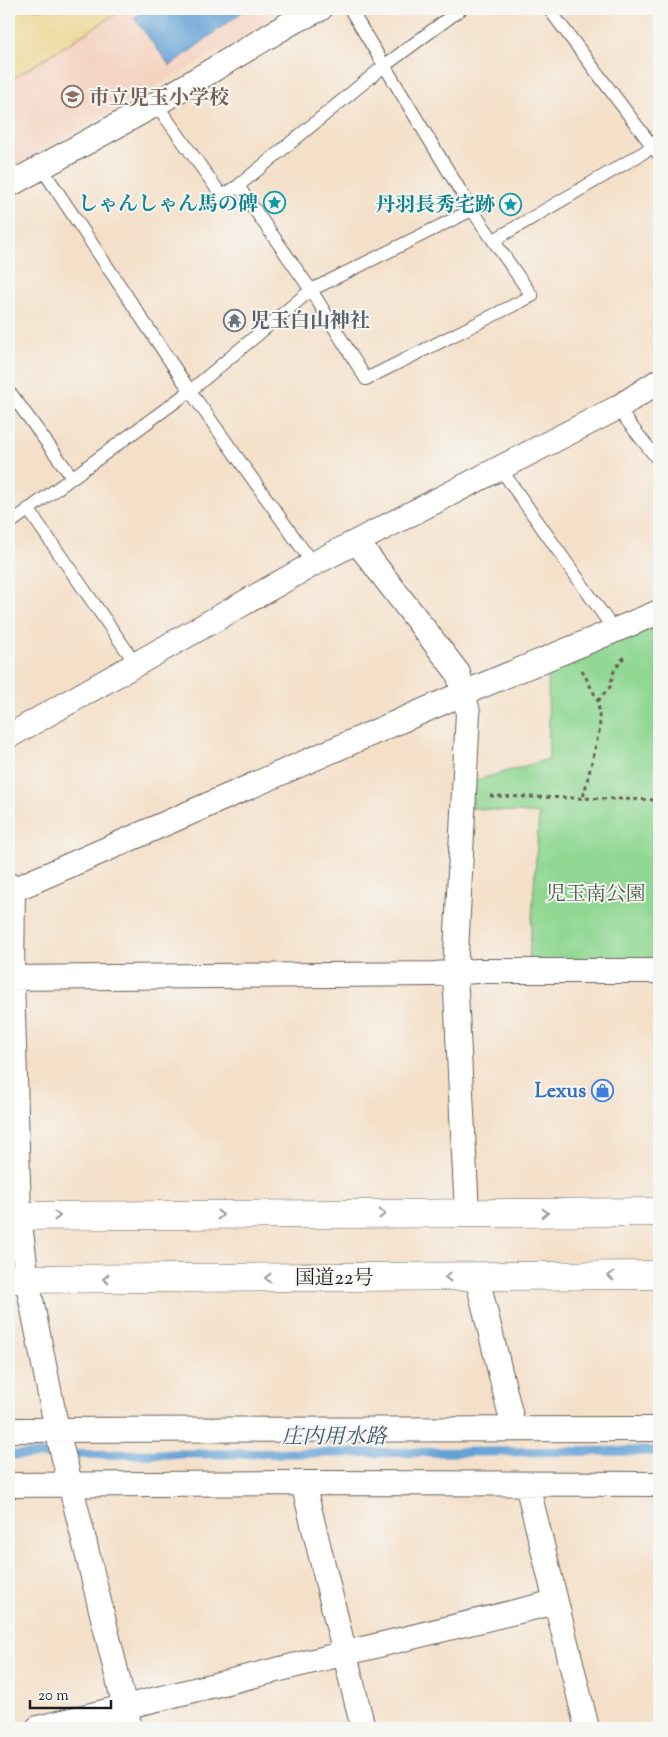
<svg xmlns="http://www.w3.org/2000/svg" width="668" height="1737" font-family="'Sorts Mill Goudy','Noto Serif JP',serif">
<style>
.built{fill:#f5d3c1}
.green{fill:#8fd792;stroke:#567a57}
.sand{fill:#eeda9e;stroke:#857b5d}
.water{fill:#64a1d5;stroke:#405e78}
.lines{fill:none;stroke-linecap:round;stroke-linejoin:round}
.stream{stroke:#64a1d5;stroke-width:9}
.service-casing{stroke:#686159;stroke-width:14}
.minor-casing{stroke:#686159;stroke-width:26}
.trunk-casing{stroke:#686159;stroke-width:29}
.path{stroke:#686159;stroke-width:3;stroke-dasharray:4 4;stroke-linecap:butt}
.service{stroke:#fff;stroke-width:12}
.minor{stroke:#fff;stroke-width:24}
.trunk{stroke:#fff;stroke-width:28}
.oneway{stroke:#999}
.labels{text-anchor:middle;stroke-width:4;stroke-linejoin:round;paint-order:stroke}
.education-label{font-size:20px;font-weight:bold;fill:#785e54;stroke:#f6f6f2;text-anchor:start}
.culture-label{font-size:20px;font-weight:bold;fill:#0d838f;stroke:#f6f6f2;text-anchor:end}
.worship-label{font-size:20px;font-weight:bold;fill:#5b616d;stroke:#f6f6f2;text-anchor:start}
.park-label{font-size:20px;fill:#445d45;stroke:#f6f6f2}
.shop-label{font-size:20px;font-weight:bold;fill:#366cbe;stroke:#f6f6f2;text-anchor:end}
.street-label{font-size:20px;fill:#1c1c1c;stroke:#f6f6f2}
.water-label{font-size:21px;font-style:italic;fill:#3c586f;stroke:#f6f6f2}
</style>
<rect width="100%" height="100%" fill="#f6f6f2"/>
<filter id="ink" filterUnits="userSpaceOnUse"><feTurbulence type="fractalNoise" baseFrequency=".02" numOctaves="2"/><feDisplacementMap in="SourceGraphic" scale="10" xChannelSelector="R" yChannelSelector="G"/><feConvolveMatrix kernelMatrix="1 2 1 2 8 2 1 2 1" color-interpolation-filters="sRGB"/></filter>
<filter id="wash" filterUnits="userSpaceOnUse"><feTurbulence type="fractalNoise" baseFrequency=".0096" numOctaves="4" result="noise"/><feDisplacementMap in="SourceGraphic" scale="20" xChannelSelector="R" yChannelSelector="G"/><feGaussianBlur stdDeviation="1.12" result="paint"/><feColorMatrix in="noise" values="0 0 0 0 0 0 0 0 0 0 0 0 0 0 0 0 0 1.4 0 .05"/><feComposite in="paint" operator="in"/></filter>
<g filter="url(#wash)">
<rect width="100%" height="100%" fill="#f4e0c9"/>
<path class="built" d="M9 9H270L271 11 265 25 9 169Z"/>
<path class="green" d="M659 626V959L529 961 539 814 472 808 474 781 549 759 548 669Z"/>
<path class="sand" d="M9 9H124L9 81Z"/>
<path class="water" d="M146 9H246L170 66 134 18Z"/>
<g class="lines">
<path class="stream" d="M9 1455 659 1451"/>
</g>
</g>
<g filter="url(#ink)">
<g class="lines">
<defs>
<path id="service" d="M549 9 659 155
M156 104 222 196 238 186 384 66 461 9
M41 167 190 391 313 564
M238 186 311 290 366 379 532 296 472 210 350 9
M494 240 653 147
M9 398 12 395 72 477
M617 408 659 461
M500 468 614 630
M28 509 136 664
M9 524 190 391 311 290 472 210"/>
<path id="minor" d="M9 185 156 104 289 24 320 9
M357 542 458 673 468 712 455 973 467 1213
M9 736 313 564 617 408 659 381
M9 885 13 890 12 978 19 1216 27 1279 57 1430 130 1728
M13 890 464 693 659 612
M9 978 434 974 477 971H659
M477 1277 514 1429
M9 1430 659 1429
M303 1483 363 1728
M527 1484 587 1728
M9 1485 303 1483 659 1484
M38 1728 556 1602"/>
<path id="trunk" d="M9 1216 659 1212
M9 1279 659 1275"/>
</defs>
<use href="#service" class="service-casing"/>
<use href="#minor" class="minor-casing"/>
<use href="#trunk" class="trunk-casing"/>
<path class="path" d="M582 670 598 701 600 728 583 798
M598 701 610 687 614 671 624 657
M490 796 659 800"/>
<use href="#service" class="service"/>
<use href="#minor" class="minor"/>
<use href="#trunk" class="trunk"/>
</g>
<defs><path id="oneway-chevron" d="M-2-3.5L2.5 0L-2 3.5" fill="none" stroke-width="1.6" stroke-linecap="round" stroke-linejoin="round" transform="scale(1.25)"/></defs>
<g class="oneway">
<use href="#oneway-chevron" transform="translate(545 1213)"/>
<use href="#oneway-chevron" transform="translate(382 1214)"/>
<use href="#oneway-chevron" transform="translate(220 1215)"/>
<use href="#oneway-chevron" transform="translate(57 1216)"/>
<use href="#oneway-chevron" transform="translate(611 1276) rotate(180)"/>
<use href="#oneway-chevron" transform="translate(448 1277) rotate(180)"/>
<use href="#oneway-chevron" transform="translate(268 1278) rotate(180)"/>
<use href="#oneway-chevron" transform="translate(106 1279) rotate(180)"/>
</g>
</g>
<defs>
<symbol id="school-ring" viewBox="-11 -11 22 22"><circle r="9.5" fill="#f6f6f2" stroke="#8d6e63" stroke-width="1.5"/><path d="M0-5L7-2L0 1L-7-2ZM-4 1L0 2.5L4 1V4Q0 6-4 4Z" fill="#8d6e63"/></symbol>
<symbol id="sight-ring" viewBox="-11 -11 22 22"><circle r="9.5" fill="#f6f6f2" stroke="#0f9aa8" stroke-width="1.5"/><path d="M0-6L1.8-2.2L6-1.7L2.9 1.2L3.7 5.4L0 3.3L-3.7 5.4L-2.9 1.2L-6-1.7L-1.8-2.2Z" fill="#0f9aa8"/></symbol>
<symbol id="temple-ring" viewBox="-11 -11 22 22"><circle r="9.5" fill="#f6f6f2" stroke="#6b7280" stroke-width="1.5"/><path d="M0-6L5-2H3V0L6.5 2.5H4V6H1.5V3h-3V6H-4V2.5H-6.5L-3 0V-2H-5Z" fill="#6b7280"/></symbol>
<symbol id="shop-ring" viewBox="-11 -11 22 22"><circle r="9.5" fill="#f6f6f2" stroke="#3f7fe0" stroke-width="1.5"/><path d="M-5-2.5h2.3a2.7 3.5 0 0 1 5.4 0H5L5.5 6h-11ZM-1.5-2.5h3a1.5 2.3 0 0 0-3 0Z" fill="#3f7fe0"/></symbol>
</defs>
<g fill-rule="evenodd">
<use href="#school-ring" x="60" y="84" width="25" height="25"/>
<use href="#sight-ring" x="262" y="190" width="25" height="25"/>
<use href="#sight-ring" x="498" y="192" width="25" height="25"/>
<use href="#temple-ring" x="222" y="308" width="25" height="25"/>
<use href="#shop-ring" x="590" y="1078" width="25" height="25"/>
</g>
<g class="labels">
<g class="education-label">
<text x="89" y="104">市立児玉小学校</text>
</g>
<g class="culture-label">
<text x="258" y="210">しゃんしゃん馬の碑</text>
<text x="495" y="211">丹羽長秀宅跡</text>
</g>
<g class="worship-label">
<text x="250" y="327">児玉白山神社</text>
</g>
<g class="park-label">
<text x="596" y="900">児玉南公園</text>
</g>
<g class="shop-label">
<text x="586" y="1097">Lexus</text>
</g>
<g class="street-label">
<text x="334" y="1284">国道22号</text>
</g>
<g class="water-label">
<text x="334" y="1443">庄内用水路</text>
</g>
</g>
<rect width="668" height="1737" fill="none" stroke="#f6f6f2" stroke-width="30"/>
<path d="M30 1700v8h81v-8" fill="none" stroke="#1c1c1c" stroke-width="2.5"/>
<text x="38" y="1700" font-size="15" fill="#1c1c1c" stroke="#f6f6f2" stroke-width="4" paint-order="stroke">20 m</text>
</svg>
